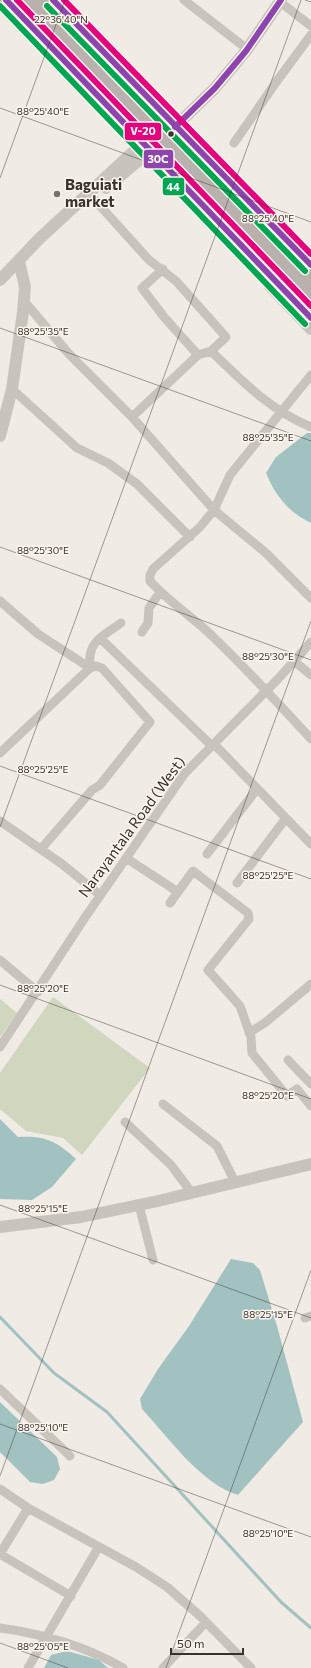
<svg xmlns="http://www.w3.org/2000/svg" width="311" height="1668" font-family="Commissioner,sans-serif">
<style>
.green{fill:#d1d6bf}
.water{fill:#a1c2c1}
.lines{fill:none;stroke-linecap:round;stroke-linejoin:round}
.stream{stroke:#a1c2c1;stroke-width:3}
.minor{stroke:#c9c3be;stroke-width:9}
.tertiary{stroke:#c9c3be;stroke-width:12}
.primary{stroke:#b8b1ad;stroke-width:15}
.bus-1-casing{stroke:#fbf5ee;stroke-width:9}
.bus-2-casing{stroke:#fbf5ee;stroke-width:9}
.bus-3-casing{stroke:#fbf5ee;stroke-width:9}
.bus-1{stroke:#8e44ad;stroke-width:6}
.bus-2{stroke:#00a651;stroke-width:6}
.bus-3{stroke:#e5007d;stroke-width:6}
.ticks{fill:none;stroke:#3b302b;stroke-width:1;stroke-opacity:0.45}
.bus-dot{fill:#3b302b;stroke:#fbf5ee;stroke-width:1.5}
.poi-dot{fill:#7a716c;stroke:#fbf5ee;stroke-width:1.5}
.labels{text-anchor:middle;stroke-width:3;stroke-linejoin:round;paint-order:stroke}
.poi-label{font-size:15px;font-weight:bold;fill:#3b302b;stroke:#fbf5ee;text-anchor:start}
.street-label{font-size:15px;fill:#3b302b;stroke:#fbf5ee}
.ticks-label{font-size:10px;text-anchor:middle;fill:#3b302b;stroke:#fbf5ee;stroke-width:3;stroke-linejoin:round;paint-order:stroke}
.line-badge{stroke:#fbf5ee;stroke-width:1.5}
.badge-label{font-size:11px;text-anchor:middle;font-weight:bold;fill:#fff}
</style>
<rect width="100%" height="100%" fill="#f0ebe5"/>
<path class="green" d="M53 997 150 1068 82 1155 63 1138 26 1131 0 1109V1073Z
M0 999 17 1013 0 1037Z"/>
<path class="water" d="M307 433H311V523C289 513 275 495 266 473L276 457Z
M0 1119 18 1137C44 1135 57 1141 76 1159L52 1187 32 1200 0 1199Z
M231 1259 253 1263 260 1270 277 1326 303 1422 238 1495C201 1484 168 1437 142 1409L140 1399 158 1369 189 1326Z
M0 1402 57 1457 60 1469 54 1480 43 1484 30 1482 0 1452Z
M67 1651 99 1660 108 1668H44L51 1655Z"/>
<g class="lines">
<path class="stream" d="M0 1317 54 1373 107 1412 281 1602 311 1628"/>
<path class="minor" d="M184 0 247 49
M280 2 311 26
M234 143 277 81 311 35
M93 198 149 260 176 281 226 337 211 351 198 355 132 417
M163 269 142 288 164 317 198 355
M24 301 69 354 132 417 214 510 266 553 311 598
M211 351C242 381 270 410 311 427
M311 375 230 475 214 510 200 527 153 569 150 575V581C168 601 190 615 209 633 245 667 278 703 311 739
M12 389 77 448 108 463 137 484 190 537
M0 601 38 634 90 668 0 753
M142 632 148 623 149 608 160 592
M100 638 212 746
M294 661 311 675
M214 744 311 844
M0 821 62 864 100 895
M41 849 92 790 100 785 150 722 102 668 96 666 90 668C87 641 102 637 121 623
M207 854 257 789
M126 858 178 892
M237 883 286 818
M170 903 193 871 248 913 249 919 208 970 240 1006 251 1037 252 1053 287 1096 297 1089 311 1106
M0 960 38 992
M249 1033 266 1022 311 984
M0 1047 84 919 185 773 278 679 311 642
M288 1060 311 1084
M163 1104 217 1146 235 1182
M125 1122 171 1165 192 1193
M139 1205 153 1260
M305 1318 311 1316
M0 1389 70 1456
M0 1489 28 1508 136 1567 167 1587 200 1616 251 1668
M0 1554 71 1596
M0 1554 28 1508
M0 1628C44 1634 85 1646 123 1668
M28 1668 98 1548
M163 1668 206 1622"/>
<path class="tertiary" d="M175 127 215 88 246 51 281 0
M106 188 151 150
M269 277 270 286 311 329
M0 280 39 239 144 142
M0 436 12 389 23 312 25 287 19 261
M0 1227 81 1217 158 1201 311 1164"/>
<path class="primary" d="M6 0 311 318
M27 0 311 297
M41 0 311 281
M276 230 311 265"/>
<defs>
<path id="bus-1" d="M6 0 311 318
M53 0 311 265
M175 127 215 88 246 51 281 0"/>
<path id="bus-2" d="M0 6 305 324
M47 6 305 271"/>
<path id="bus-3" d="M17 0 311 306
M64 0 311 254"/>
</defs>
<use href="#bus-1" class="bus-1-casing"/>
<use href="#bus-2" class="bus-2-casing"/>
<use href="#bus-3" class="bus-3-casing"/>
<use href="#bus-1" class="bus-1"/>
<use href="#bus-2" class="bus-2"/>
<use href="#bus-3" class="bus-3"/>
</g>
<path class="ticks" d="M305 0 311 2M0 108 311 222M0 178 65 0M0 328 311 441M0 547 311 660M0 766 311 879M0 827 301 0M0 985 311 1099M0 1205 311 1318M0 1424 311 1537M0 1476 311 621M0 1643 68 1668M166 1668 311 1270"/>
<circle class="bus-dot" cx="171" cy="134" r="3.5"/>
<circle class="poi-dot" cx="57" cy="194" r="4"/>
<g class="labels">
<g class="poi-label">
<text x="65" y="190">Baguiati<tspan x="65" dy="17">market</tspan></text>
</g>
<g class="street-label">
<text transform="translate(132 827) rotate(-54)" y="5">Narayantala Road (West)</text>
</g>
</g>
<g class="ticks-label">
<text x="61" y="23">22°36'40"N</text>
<text x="43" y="115">88°25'40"E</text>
<text x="268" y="222">88°25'40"E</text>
<text x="43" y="335">88°25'35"E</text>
<text x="268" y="441">88°25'35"E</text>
<text x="43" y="554">88°25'30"E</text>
<text x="268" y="660">88°25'30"E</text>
<text x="43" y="773">88°25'25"E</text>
<text x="268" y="879">88°25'25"E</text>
<text x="43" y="992">88°25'20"E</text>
<text x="268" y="1099">88°25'20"E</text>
<text x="43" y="1212">88°25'15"E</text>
<text x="268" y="1318">88°25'15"E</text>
<text x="43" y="1431">88°25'10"E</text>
<text x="268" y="1537">88°25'10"E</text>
<text x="43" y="1650">88°25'05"E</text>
</g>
<g class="line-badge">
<rect x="124" y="122" width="38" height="19" rx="4" fill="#e5007d"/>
<rect x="143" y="149" width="31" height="20" rx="4" fill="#8e44ad"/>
<rect x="162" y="177" width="23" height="19" rx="4" fill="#00a651"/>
</g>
<g class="badge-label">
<text x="143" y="135">V-20</text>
<text x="158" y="163">30C</text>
<text x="173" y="191">44</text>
</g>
<path d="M171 1648v6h72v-6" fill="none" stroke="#3b302b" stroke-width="2"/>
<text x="177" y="1648" font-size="12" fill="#3b302b" stroke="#fbf5ee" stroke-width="3" paint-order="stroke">50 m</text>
</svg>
